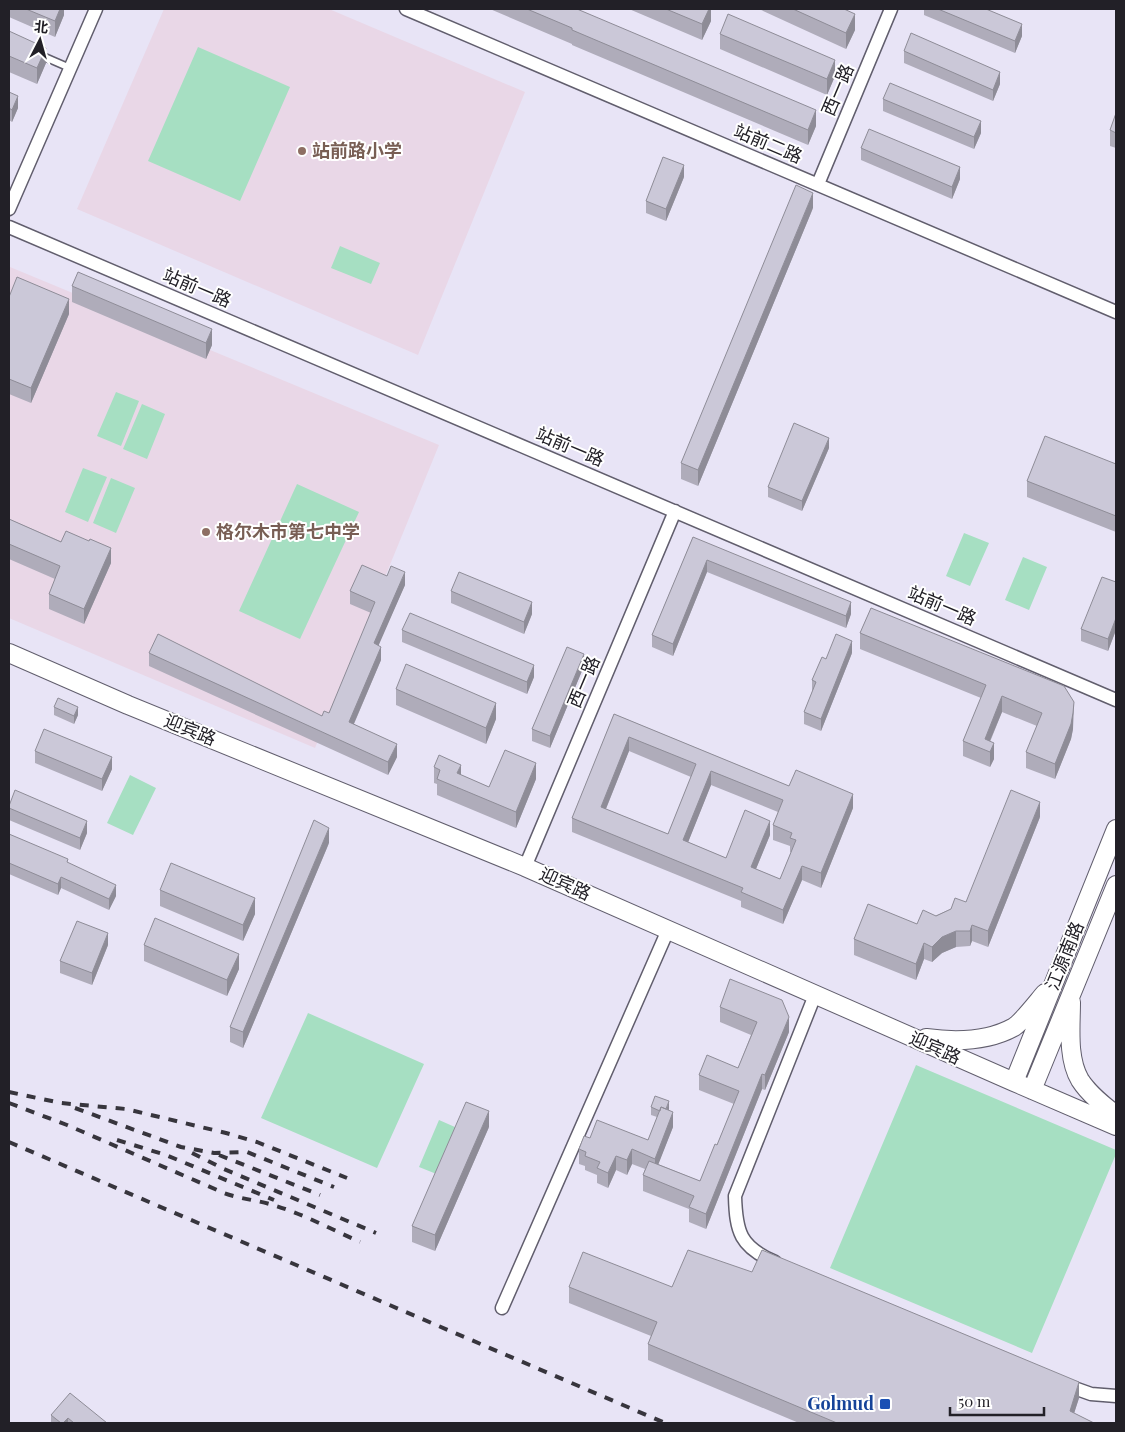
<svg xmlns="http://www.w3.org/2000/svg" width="1125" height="1432" font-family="'Playfair Display','Noto Sans SC',serif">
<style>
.education{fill:#e9d7e7}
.green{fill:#a6dfc2}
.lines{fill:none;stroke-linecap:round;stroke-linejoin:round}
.service-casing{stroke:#615e6d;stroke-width:9}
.minor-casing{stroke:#615e6d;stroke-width:15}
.secondary-casing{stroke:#615e6d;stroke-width:20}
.service{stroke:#fff;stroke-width:6}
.minor{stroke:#fff;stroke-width:12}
.secondary{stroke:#fff;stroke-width:18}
.rail{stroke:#37353d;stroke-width:4;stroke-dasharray:9 9;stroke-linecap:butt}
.wall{fill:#afacba;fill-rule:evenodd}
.shaded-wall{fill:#8e8c97}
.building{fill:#cbc8d8;stroke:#8e8c97;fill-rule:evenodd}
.education-dot{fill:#8d6e63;stroke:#fff;stroke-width:2}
.transit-dot{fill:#1a4fb4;stroke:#fff;stroke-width:2}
.labels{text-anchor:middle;stroke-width:4;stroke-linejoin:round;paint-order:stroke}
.street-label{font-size:18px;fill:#222027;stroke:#fff}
.education-label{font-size:18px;font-weight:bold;fill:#785e54;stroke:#fff;text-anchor:start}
.transit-label{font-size:18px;font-weight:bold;fill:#164399;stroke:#fff;text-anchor:end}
</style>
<rect width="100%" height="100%" fill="#e8e4f6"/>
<path class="education" d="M164 9H329L525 92 418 355 77 209Z
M10 267 439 445 315 748 9 618V270Z"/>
<path class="green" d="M198 47 290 87 240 201 148 161Z
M340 246 380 263 371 284 331 268Z
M116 392 139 401 121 446 97 436Z
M142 404 165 414 147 459 123 449Z
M83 468 107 477 88 522 65 512Z
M111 478 135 488 116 533 93 523Z
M297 484 359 512 300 639 239 611Z
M964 533 989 543 970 586 946 576Z
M1023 557 1047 567 1029 610 1005 600Z
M130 775 156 788 133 835 107 823Z
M308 1013 424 1064 377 1168 261 1118Z
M916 1065 1116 1150V1154L1032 1353 830 1268Z
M439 1120 464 1131 444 1177 419 1167Z"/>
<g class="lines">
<defs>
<path id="service" d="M40 55 70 68"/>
<path id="minor" d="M406 9 1116 312
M818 184 891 9
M9 209 96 9
M9 227 1116 700
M525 867 675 511
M775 1262C740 1247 736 1232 735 1196L815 995
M502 1308 668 930
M1063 1384 1091 1394 1116 1396"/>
<path id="secondary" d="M9 653 128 705 525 867 1014 1082 1116 1126
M1071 1002C1071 1026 1067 1058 1080 1080 1089 1094 1103 1105 1116 1115
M926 1038C955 1042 987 1042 1014 1027 1022 1022 1038 1001 1045 993
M1014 1082 1116 829
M1032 1090 1116 885"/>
</defs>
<use href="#service" class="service-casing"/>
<use href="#minor" class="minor-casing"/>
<use href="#secondary" class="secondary-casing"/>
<use href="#service" class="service"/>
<use href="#minor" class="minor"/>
<use href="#secondary" class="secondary"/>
<path class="rail" d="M9 1092 61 1103 126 1109 226 1133 257 1142 347 1178
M9 1103 67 1125 224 1193C240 1199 257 1200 273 1205 303 1214 331 1229 360 1242
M75 1108 181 1147 214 1153 247 1152 334 1187
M117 1140 166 1155 274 1200
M9 1142 665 1423
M192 1153 224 1169 376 1233
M219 1155 320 1195"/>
</g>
<path class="wall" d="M9 9H64V15L55 37 9 17Z
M490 9H577L816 126 808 145 572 45V44Z
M629 9H711V21L702 40Z
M759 9H844L855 30 846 49Z
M924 9H986L1022 36 1015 53 924 15Z
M9 31 46 63 37 84 9 72Z
M720 34 835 76 827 95 720 49Z
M904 51 1000 84 993 101 904 63Z
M9 92 18 108 12 122 9 120Z
M883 99 981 133 974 149 883 111Z
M1116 113V148L1110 146V130Z
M861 148 960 179 952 199 861 160Z
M684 177 666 221 646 213V201Z
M813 208 698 486 681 479V463Z
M72 286 212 345 206 359 72 302Z
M9 297 69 314 31 403 9 394Z
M829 448 802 511 768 497V487Z
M1116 464V532L1027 497V481Z
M9 519 111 563 84 624 49 609V594L55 579 9 559Z
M693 537 851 614 846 628 707 572 673 656 652 647V635Z
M1116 582V630L1108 651 1081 641V629Z
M405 585 378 645 381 660 354 724 397 757 388 775 149 666V653L322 716 329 713 371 613 350 604V591Z
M451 591 532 614 524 634 451 603Z
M871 608 1073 729 1071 739 1055 779 1026 768V752L1037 726 1002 712 990 742 994 759 990 767 963 756V741L981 698 860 649V633Z
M402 630 534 677 527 694 402 642Z
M852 653 821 731 804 724V712L812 692V680Z
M584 666 550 748 532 741V729Z
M396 689 496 719 486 744 396 705Z
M54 707 78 715 74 724 54 715Z
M614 714 789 786 853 808 821 888 802 880 783 924 741 907V901L572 832V818ZM629 751 691 777 668 834 606 809ZM711 785 778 812 773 825V840L790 846V852H791L780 879 756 869 770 835 726 858 688 842Z
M35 751 112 769 102 791 35 763Z
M434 767 461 775 489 787 536 779 516 828 437 795V784L434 783Z
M9 806 87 833 80 850 9 820Z
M1040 817 988 947 972 941 970 946 956 947 942 953 932 962 924 959 916 980 854 955V939L917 924 966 902Z
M9 834 68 863 116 896 109 910 61 888 58 895 9 874Z
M329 843 243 1048 230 1042V1027Z
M160 890 255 914 243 941 160 906Z
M108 945 92 985 60 973V961Z
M144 945 239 969 227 996 144 961Z
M720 1007 789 1032 765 1090 762 1089 706 1229 689 1222V1209L643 1191V1175L645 1169 632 1164 627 1175 616 1170 608 1188 597 1183V1175L585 1170V1166L579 1164V1149L590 1138 648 1140 657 1117 651 1115V1107L669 1109V1111L673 1127 658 1164 700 1181 717 1145 734 1104 699 1090V1075L738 1068 751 1035 720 1022Z
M489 1127 435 1251 412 1242V1226Z
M569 1287H672L1079 1398 1074 1413 1094 1423H799L648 1360V1344L651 1336 569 1303Z
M51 1415 107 1423H51Z"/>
<path class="shaded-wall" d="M60 9H64V15L55 37V21Z
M709 9H711V21L702 40V24Z
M855 14V30L846 49V33Z
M1022 24V36L1015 53V41Z
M46 48V63L37 84V68Z
M835 60V76L827 95V79Z
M1000 72V84L993 101V90Z
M18 96V108L12 122V110Z
M816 110V126L808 145V130Z
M981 121V133L974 149V137Z
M684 165V177L666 221V209Z
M960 167V179L952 199V187Z
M813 193V208L698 486V470Z
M69 299V314L31 403V388Z
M212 329V345L206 359V343Z
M829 438V448L802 511V501Z
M111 548V563L84 624V609Z
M707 560V572L673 656V644Z
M405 572V585L374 656V643Z
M532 602V614L524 634V622Z
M851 602V614L846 628V616Z
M1116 618V630L1108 651V639Z
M852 641V653L821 731V719Z
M381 647V660L349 735V722Z
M584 654V666L550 748V736Z
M534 665V677L527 694V682Z
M1002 696V712L986 750 985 739Z
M1074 702 1073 729 1071 739 1055 779V764Z
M496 703V719L486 744V728Z
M78 707V715L74 724V716Z
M629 737V751L601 821V807Z
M994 743V759L990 767V752Z
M397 744V757L388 775V762Z
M112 757V769L102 791V779Z
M536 763V779L516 828V812Z
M461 765V780L457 789V773Z
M711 771V785L683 855V840Z
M853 794V808L821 888V873Z
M1040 802V817L988 947V931Z
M87 821V833L80 850V838Z
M770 821V835L751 881V867Z
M329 828V843L243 1048V1032Z
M802 866V880L783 924V910Z
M61 877V888L58 895V884Z
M116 885V896L109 910V899Z
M255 898V914L243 941V925Z
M972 925V941L970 946V931Z
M956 931V947L942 953 932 962V947L942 937Z
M108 933V945L92 985V973Z
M924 943V959L916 980V964Z
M239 954V969L227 996V980Z
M789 1017V1032L765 1090V1075Z
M762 1074V1089L706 1229V1214Z
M669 1101V1109L665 1121V1113Z
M489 1111V1127L435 1251V1235Z
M673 1112V1127L655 1173V1159Z
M632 1149V1164L627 1175V1160Z
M616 1156V1170L608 1188V1173Z
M1079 1382V1398L1071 1423 1070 1411Z
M68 1418V1423H63Z"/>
<path class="building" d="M26 9H60L55 21Z
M527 9H577L816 110 808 130 572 30V28Z
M666 9H709L702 24Z
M793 9H844L855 14 846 33Z
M938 9H986L1022 24 1015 41Z
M728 14 835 60 827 79 720 34Z
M9 31 46 48 37 68 9 56Z
M911 33 1000 72 993 90 904 51Z
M890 83 981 121 974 137 883 99Z
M9 92 18 96 12 110 9 108Z
M1116 113V133L1110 130Z
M869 129 960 167 952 187 861 148Z
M663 157 684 165 666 209 646 201Z
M796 185 813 193 698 470 681 463Z
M78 272 212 329 206 343 72 286Z
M17 277 69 299 31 388 9 379V297Z
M794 423 829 438 802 501 768 487Z
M1045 436 1116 464V516L1027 481Z
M9 519 61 542 66 531 89 541 90 539 111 548 84 609 49 594 60 566 9 544Z
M693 537 851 602 846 616 707 560 673 644 652 635Z
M362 565 387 576 391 566 405 572 374 643 381 647 349 722 397 744 388 762 149 653 158 634 322 716 324 711 329 713 375 602 350 591Z
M459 572 532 602 524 622 451 591Z
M1102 577 1116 582V618L1108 639 1081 629Z
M871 608 1064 686 1074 702 1073 713 1071 724 1055 764 1026 752 1042 713 1002 696 985 739 994 743 990 752 963 741 986 685 860 633Z
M410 613 534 665 527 682 402 630Z
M836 634 852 641 821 719 804 712 816 682 812 680 822 657 826 659Z
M567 647 584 654 550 736 532 729Z
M406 664 496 703 486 728 396 689Z
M58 698 78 707 74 716 54 707Z
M614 714 789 786 796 770 853 794 821 873 802 866 783 910 741 892 743 888 572 818ZM629 737 696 764 668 834 601 807ZM711 771 783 800 773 825 792 833 790 838 796 840 780 879 751 867 770 821 745 810 726 858 683 840Z
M44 729 112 757 102 779 35 751Z
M505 750 536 763 516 812 437 779 440 770 434 767 439 755 461 765 457 773 489 787Z
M15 790 87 821 80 838 9 808V806Z
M1011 790 1040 802 988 931 972 925 970 931H956L942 937 932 947 924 943 916 964 854 939 868 904 917 924 923 910 936 916 951 909 955 898 966 902Z
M314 820 329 828 243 1032 230 1027Z
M9 834 68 859 67 862 116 885 109 899 61 877 58 884 9 863Z
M171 863 255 898 243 925 160 890Z
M155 918 239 954 227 980 144 945Z
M77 921 108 933 92 973 60 961Z
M730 979 782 1000 789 1017 765 1075 762 1074 706 1214 689 1207 694 1196 643 1175 649 1161 700 1181 715 1144 717 1145 739 1091 699 1075 707 1055 738 1068 757 1022 720 1007Z
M655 1096 669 1101 666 1109 661 1107 660 1111 651 1107Z
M466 1102 489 1111 435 1235 412 1226Z
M661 1107 673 1112 655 1159 632 1149 627 1160 616 1156 608 1173 597 1168 600 1162 585 1156 586 1152 579 1149 584 1136 590 1138 597 1120 648 1140Z
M688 1250 752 1272 762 1250 1079 1382 1070 1411 1094 1423H837L648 1344 657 1322 569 1287 583 1252 672 1287Z
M70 1393 107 1423H74L68 1418 63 1423H61L51 1415Z"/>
<g class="education-dot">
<circle cx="302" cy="151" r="5"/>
<circle cx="206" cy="532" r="5"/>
</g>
<rect class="transit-dot" x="879" y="1398" width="12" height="12" rx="2.5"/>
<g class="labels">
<g class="street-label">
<text transform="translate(838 90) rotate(-67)" y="6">西一路</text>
<text transform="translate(768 144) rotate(23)" y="6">站前二路</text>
<text transform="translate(197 288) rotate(23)" y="6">站前一路</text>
<text transform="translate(570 447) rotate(23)" y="6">站前一路</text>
<text transform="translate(942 606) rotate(23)" y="6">站前一路</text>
<text transform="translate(584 682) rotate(-67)" y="6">西一路</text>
<text transform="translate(190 730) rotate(22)" y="6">迎宾路</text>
<text transform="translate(565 884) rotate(24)" y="6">迎宾路</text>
<text transform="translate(1065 956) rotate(-68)" y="6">江源南路</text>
<text transform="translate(935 1048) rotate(24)" y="6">迎宾路</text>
</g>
<g class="education-label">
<text x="312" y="157">站前路小学</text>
<text x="216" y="538">格尔木市第七中学</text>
</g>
<g class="transit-label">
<text x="874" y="1410">Golmud</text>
</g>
</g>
<rect width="1125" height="1432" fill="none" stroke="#222027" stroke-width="20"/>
<g transform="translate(40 40) rotate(6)" stroke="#ffffff" stroke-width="4" paint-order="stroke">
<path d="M0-4L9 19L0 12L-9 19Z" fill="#222027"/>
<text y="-8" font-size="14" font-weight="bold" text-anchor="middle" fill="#222027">北</text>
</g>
<path d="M950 1407v8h94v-8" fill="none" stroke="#222027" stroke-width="2.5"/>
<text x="958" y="1407" font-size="15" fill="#222027" stroke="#ffffff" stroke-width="4" paint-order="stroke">50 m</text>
</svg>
